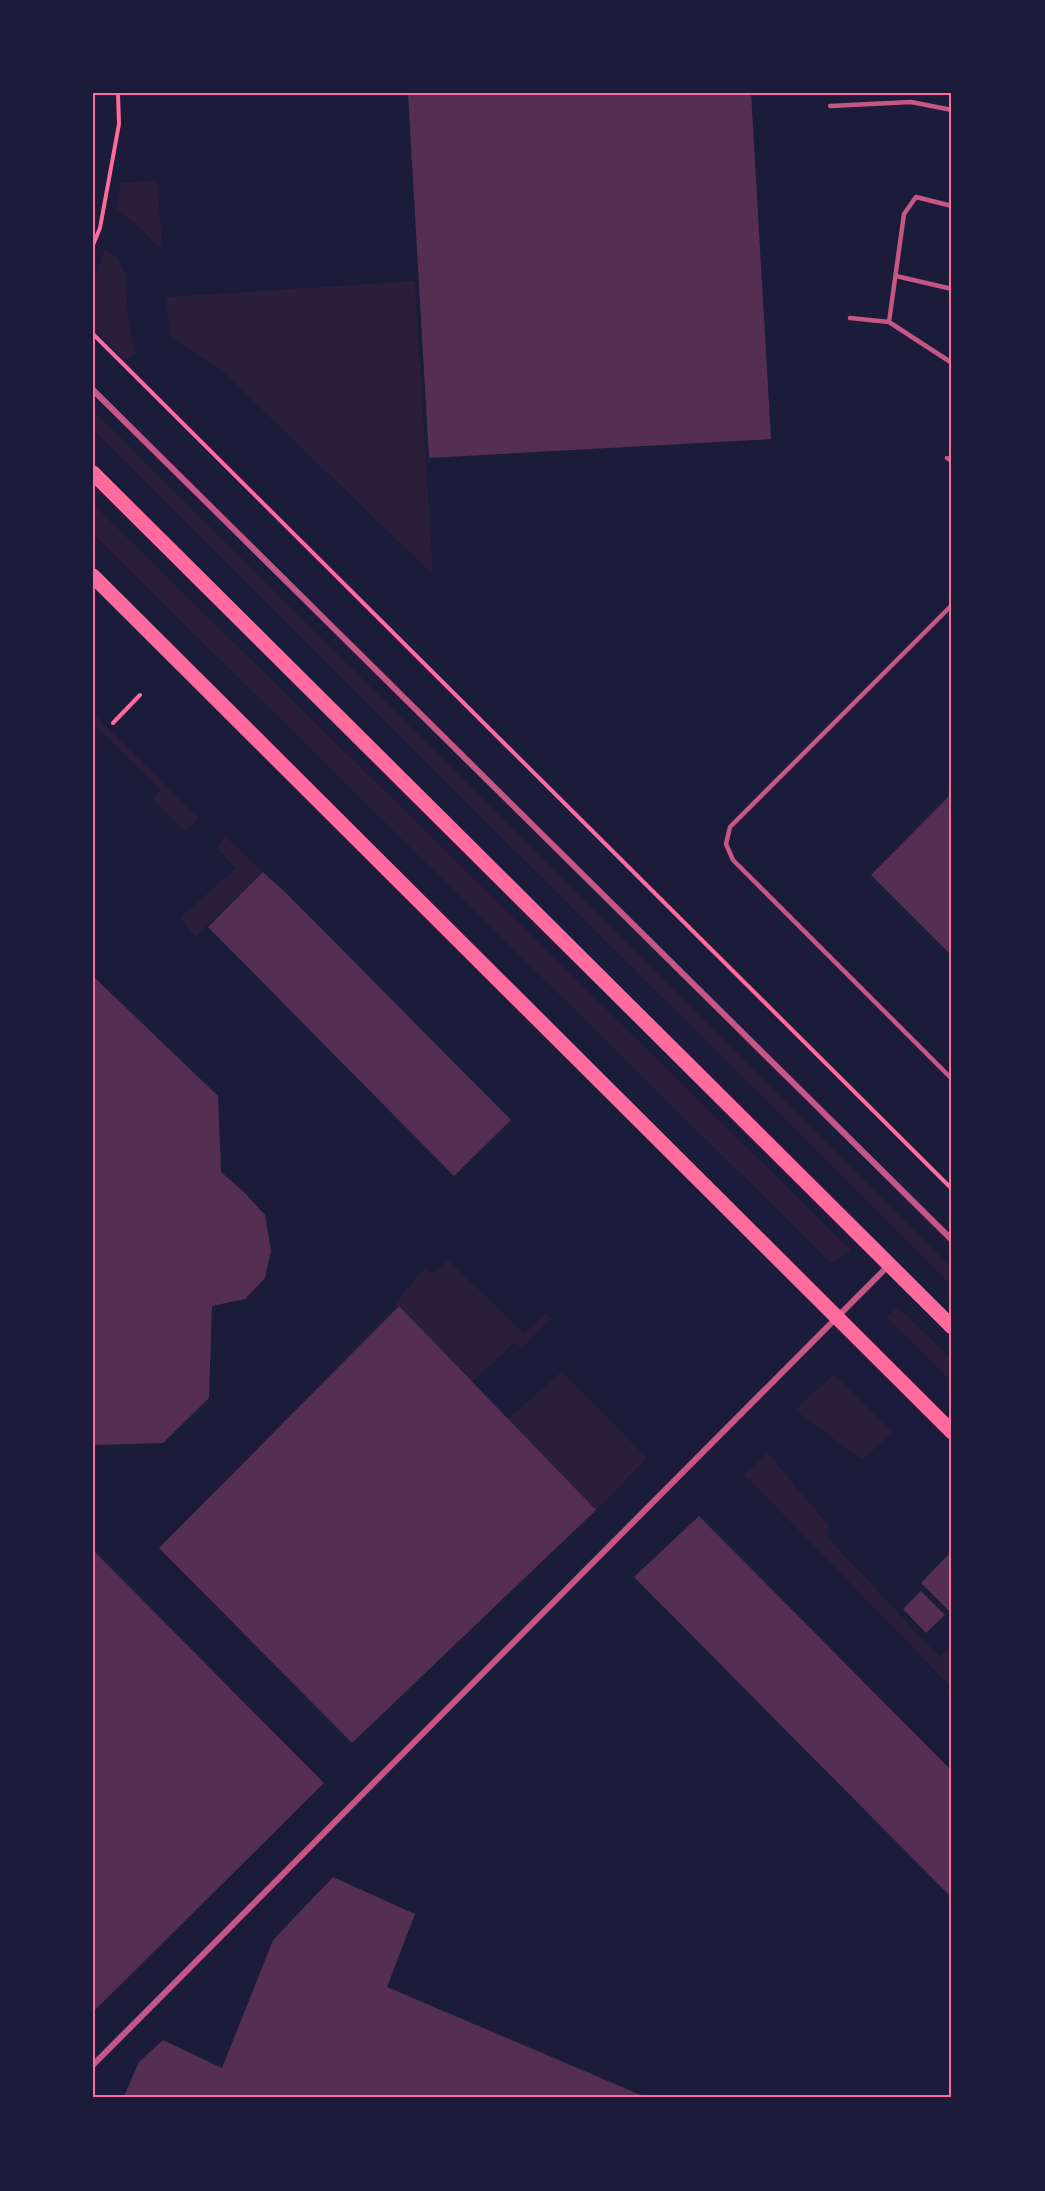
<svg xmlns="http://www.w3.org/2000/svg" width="1045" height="2191" font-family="Figtree,sans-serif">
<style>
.green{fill:#2a1e3b}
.building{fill:#542f53}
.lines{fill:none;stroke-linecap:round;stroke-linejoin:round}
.path{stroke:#ff6b9d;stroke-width:4}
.service{stroke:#c65784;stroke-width:4.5}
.minor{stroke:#c65784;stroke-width:6}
.primary{stroke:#ff6b9d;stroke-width:15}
.neatline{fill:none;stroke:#ff6b9d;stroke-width:2}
</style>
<rect width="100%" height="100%" fill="#1b1b3a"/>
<path class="green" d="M157 180 162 245 158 248C145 231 134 220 115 211L121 183Z
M105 249 117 257 125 273 129 326 136 353 126 361 93 328V285Z
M415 281 433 575 218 367 170 337 166 297Z
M93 410 952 1267V1286L93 430Z
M93 504 851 1250 831 1263 93 534Z
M93 713 199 818 185 832 152 799 160 790 93 724Z
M225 836 263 872 195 937 180 918 236 868 217 848Z
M448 1260 524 1333 546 1313 551 1319 522 1348 514 1343 472 1382 395 1303 426 1267 433 1274Z
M898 1307 952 1360V1382L886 1317Z
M562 1371 647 1458 596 1510 508 1419Z
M834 1374 893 1432 862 1460 795 1410Z
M767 1452 829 1526 827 1537 939 1656 952 1647V1688L745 1475Z"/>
<path class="building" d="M408 93H751L771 439 429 458Z
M952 793V956L871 875Z
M263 872 288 895 511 1120 454 1176 208 927Z
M93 976 218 1096 221 1172 244 1192 265 1215 271 1251 265 1278 245 1299 212 1306 209 1398 163 1443 93 1445Z
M399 1306 596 1510 352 1743 159 1548Z
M699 1516 952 1771V1898L634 1577Z
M93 1550 324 1783 93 2012Z
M952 1551V1614L921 1583Z
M921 1591 945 1615 926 1633 903 1609Z
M333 1877 415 1914 387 1987 648 2098H123L139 2062 163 2040 222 2068 273 1940Z"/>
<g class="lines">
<path class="path" d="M93 245 100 228 119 124 118 93
M93 334 952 1189
M113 723 140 695"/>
<path class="service" d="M830 106 911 102 952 110
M896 276 952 289
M850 318 889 322 952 363
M889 322 904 214 916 197 952 206
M947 458 952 461
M952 605 730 827 726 844 733 860 952 1079"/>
<path class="minor" d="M93 390 952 1240
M93 2065 888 1266"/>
<path class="primary" d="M93 473 952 1327
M93 576 952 1432"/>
</g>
<rect width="1045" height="2191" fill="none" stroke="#1b1b3a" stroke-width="189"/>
<rect x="94" y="94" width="856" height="2002" class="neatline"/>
</svg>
